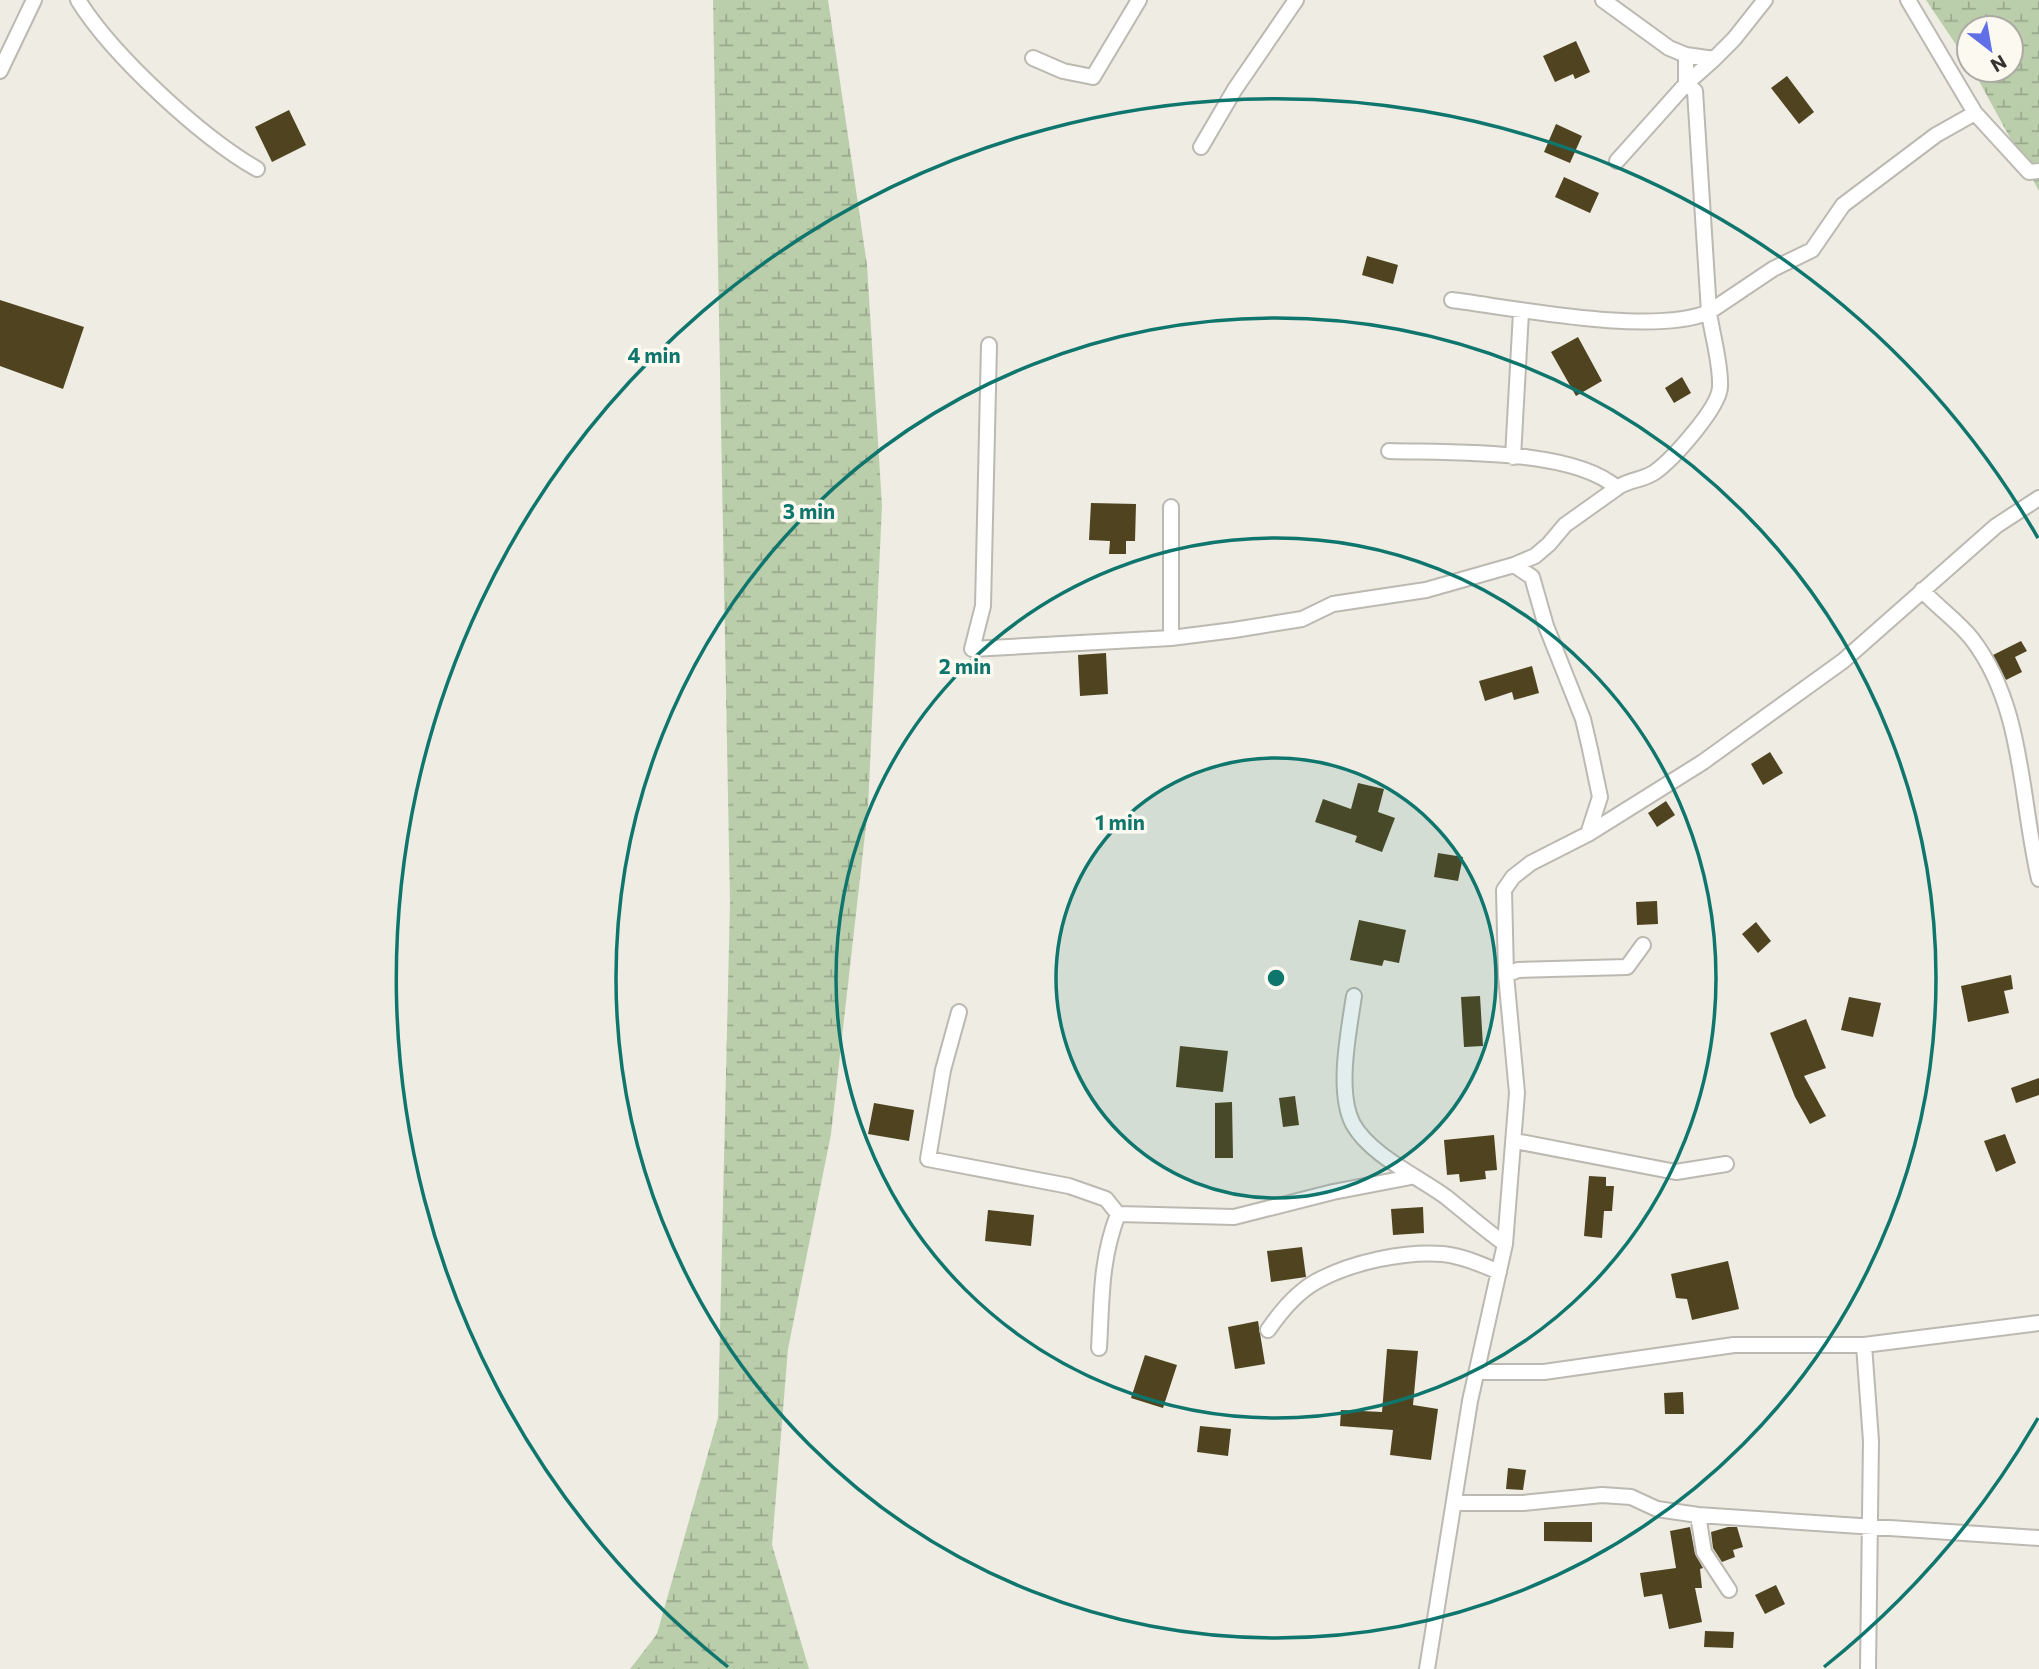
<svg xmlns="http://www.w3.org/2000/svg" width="2039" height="1669" font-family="Commissioner,sans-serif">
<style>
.wetland{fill:url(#wetland-marsh)}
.building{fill:#4f441f}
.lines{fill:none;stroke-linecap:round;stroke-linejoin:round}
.minor-casing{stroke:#bbb9b1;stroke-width:18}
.minor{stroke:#fff;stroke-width:14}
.ring{fill:none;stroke:#0f766e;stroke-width:3.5}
.centre{fill:#0f766e;stroke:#fcf9f0;stroke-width:3.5}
.ring-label{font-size:21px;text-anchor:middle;font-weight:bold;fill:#0f766e;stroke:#fcf9f0;stroke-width:7;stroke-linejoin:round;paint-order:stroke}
</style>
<defs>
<pattern id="wetland-marsh" width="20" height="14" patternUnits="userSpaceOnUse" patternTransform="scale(1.75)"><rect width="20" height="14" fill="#bbceab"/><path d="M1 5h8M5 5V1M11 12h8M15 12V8" fill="none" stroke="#99a88c"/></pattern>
</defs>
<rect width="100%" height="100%" fill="#eeece3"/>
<path class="wetland" d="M713 0H828L867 265 882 506 868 808 831 1134 788 1349 772 1545 809 1669H630L657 1634 718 1418 730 902Z
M1926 0H2039V191L1973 70H2011V28H1969V64Z"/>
<path class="building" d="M1576 41 1590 72 1575 79 1573 74 1555 82 1543 56Z
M1787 76 1814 112 1799 124 1771 88Z
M289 110 306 145 272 162 255 127Z
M1556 124 1582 136 1570 163 1544 152Z
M1564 177 1599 193 1590 213 1555 197Z
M1367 256 1398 265 1393 284 1362 275Z
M0 300 84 327 63 389 0 366Z
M1578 337 1602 381 1576 396 1551 352Z
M1682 377 1691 393 1674 403 1665 388Z
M1091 503 1136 504 1135 541H1126V554H1109L1110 541 1089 540Z
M2021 641 2027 651 2015 657 2022 672 2006 680 1993 655Z
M1106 653 1108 694 1080 696 1078 655Z
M1532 666 1539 693 1514 700 1512 692 1485 701 1479 681Z
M1770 752 1783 773 1763 785 1751 764Z
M1358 783 1384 789 1378 812 1395 818 1382 852 1355 842 1357 836 1315 822 1323 799 1351 809Z
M1666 801 1675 815 1657 827 1648 813Z
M1438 853 1463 857 1458 881 1434 877Z
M1657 901 1658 924 1637 925 1636 902Z
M1359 920 1406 930 1399 963 1384 960 1382 966 1350 960Z
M1756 922 1771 941 1758 953 1742 934Z
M2011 975 2013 989 2004 991 2009 1013 1968 1022 1961 986Z
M1480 996 1483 1046 1464 1047 1461 997Z
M1849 997 1881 1003 1873 1037 1841 1030Z
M1806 1019 1826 1068 1804 1076 1826 1116 1810 1124 1795 1097 1770 1033Z
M1180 1046 1228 1051 1223 1092 1176 1087Z
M2039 1078V1095L2016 1103 2011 1088Z
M1295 1096 1299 1125 1283 1127 1279 1098Z
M1232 1102 1233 1158H1215V1103Z
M874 1103 914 1110 909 1141 868 1134Z
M2005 1134 2016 1163 1996 1172 1984 1141Z
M1494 1135 1497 1170 1485 1171 1486 1179 1460 1182 1459 1174 1447 1175 1444 1140Z
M1589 1176 1606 1177V1186H1614L1612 1211H1604L1602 1238 1584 1236Z
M1423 1207 1424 1233 1393 1235 1391 1209Z
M988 1210 1034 1215 1031 1246 985 1241Z
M1302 1247 1306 1277 1271 1282 1267 1251Z
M1728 1261 1739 1309 1692 1320 1687 1299 1676 1298 1671 1274Z
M1258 1321 1265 1364 1235 1369 1228 1327Z
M1387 1349 1418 1351 1413 1405 1438 1409 1431 1460 1390 1455 1393 1430 1340 1426 1341 1410 1382 1412Z
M1145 1355 1177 1365 1163 1408 1131 1398Z
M1683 1392 1684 1414H1665L1664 1393Z
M1200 1426 1231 1429 1228 1456 1197 1452Z
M1508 1468 1526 1470 1523 1490 1506 1489Z
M1544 1522H1592V1542L1544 1541Z
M1690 1527 1695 1554 1703 1568 1700 1569 1702 1588H1695L1702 1622 1669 1629 1662 1594 1644 1597 1640 1573 1676 1568 1670 1531Z
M1728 1527H1737L1743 1547 1733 1550 1735 1557 1722 1562 1713 1548 1711 1532Z
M1776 1585 1785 1604 1765 1614 1755 1595Z
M1705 1631 1734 1632 1733 1648 1704 1647Z"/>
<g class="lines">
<defs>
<path id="minor" d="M78 0C112 55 201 137 257 169
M1603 0 1669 48 1686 55 1714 59 1734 39 1765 0
M1908 0 1975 113
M1033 58 1063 71 1093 77 1139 0
M0 71 34 0
M1201 147 1235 89 1296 0
M1617 161 1686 84V55
M1452 300C1514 308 1654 336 1709 312 1712 335 1721 363 1720 387 1719 408 1673 459 1655 472 1642 481 1629 479 1617 488
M1709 312 1773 269 1812 250 1843 205 1936 135 1975 113 2029 172 2039 171
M1709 312 1695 91 1686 84 1714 59
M989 345 983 606 972 649 1171 638 1234 630 1302 619 1333 604 1426 590 1514 565 1532 577 1546 626 1583 719 1590 749 1600 797 1588 834
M1389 451C1448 453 1573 448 1617 488L1565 525 1549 544 1535 556 1514 565
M1513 457 1521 312
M1171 507V638
M1922 590C1937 607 1958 621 1972 639 2024 707 2020 798 2039 879
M1506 975 1518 970 1627 967 1643 945
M1354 996C1349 1030 1336 1092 1353 1124 1370 1155 1419 1177 1446 1197 1466 1213 1484 1229 1505 1244
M959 1012 943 1070 928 1159 1069 1186 1106 1199 1118 1214
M1515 1141 1676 1172 1726 1164
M1268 1330C1281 1311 1297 1292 1317 1281 1352 1262 1404 1251 1443 1254 1462 1256 1481 1264 1499 1272
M1864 1345 2039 1323
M1099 1348C1102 1299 1100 1261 1118 1214L1234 1217 1333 1192 1411 1177
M1477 1372H1544L1734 1345H1864L1871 1441 1868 1669
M1455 1503H1523L1602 1495 1631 1497 1657 1509 1698 1515 1704 1552 1729 1590
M1698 1515 2039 1538
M1427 1669 1470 1401 1505 1244 1517 1093 1506 975 1504 890 1513 877 1531 863 1588 834 1703 762 1843 661 1996 526 2039 498"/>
</defs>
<use href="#minor" class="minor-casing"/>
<use href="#minor" class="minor"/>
</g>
<circle cx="1276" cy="978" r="220" fill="#0f766e" fill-opacity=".12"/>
<g class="ring">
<circle cx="1276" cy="978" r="220"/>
<circle cx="1276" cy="978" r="440"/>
<circle cx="1276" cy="978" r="660"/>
<path d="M2038 1418A880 880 0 0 1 1824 1667M728 1667A880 880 0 1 1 2038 538"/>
</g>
<circle cx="1276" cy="978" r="10" class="centre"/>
<g class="ring-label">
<text x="654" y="363">4 min</text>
<text x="809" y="519">3 min</text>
<text x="965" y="674">2 min</text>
<text x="1120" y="830">1 min</text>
</g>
<g transform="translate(1990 49) rotate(149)"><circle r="33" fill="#fcf9f0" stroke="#acaaa4" stroke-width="2"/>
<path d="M0-5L12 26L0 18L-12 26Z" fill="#6270e8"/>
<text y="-10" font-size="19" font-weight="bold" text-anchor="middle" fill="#353431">N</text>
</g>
</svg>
